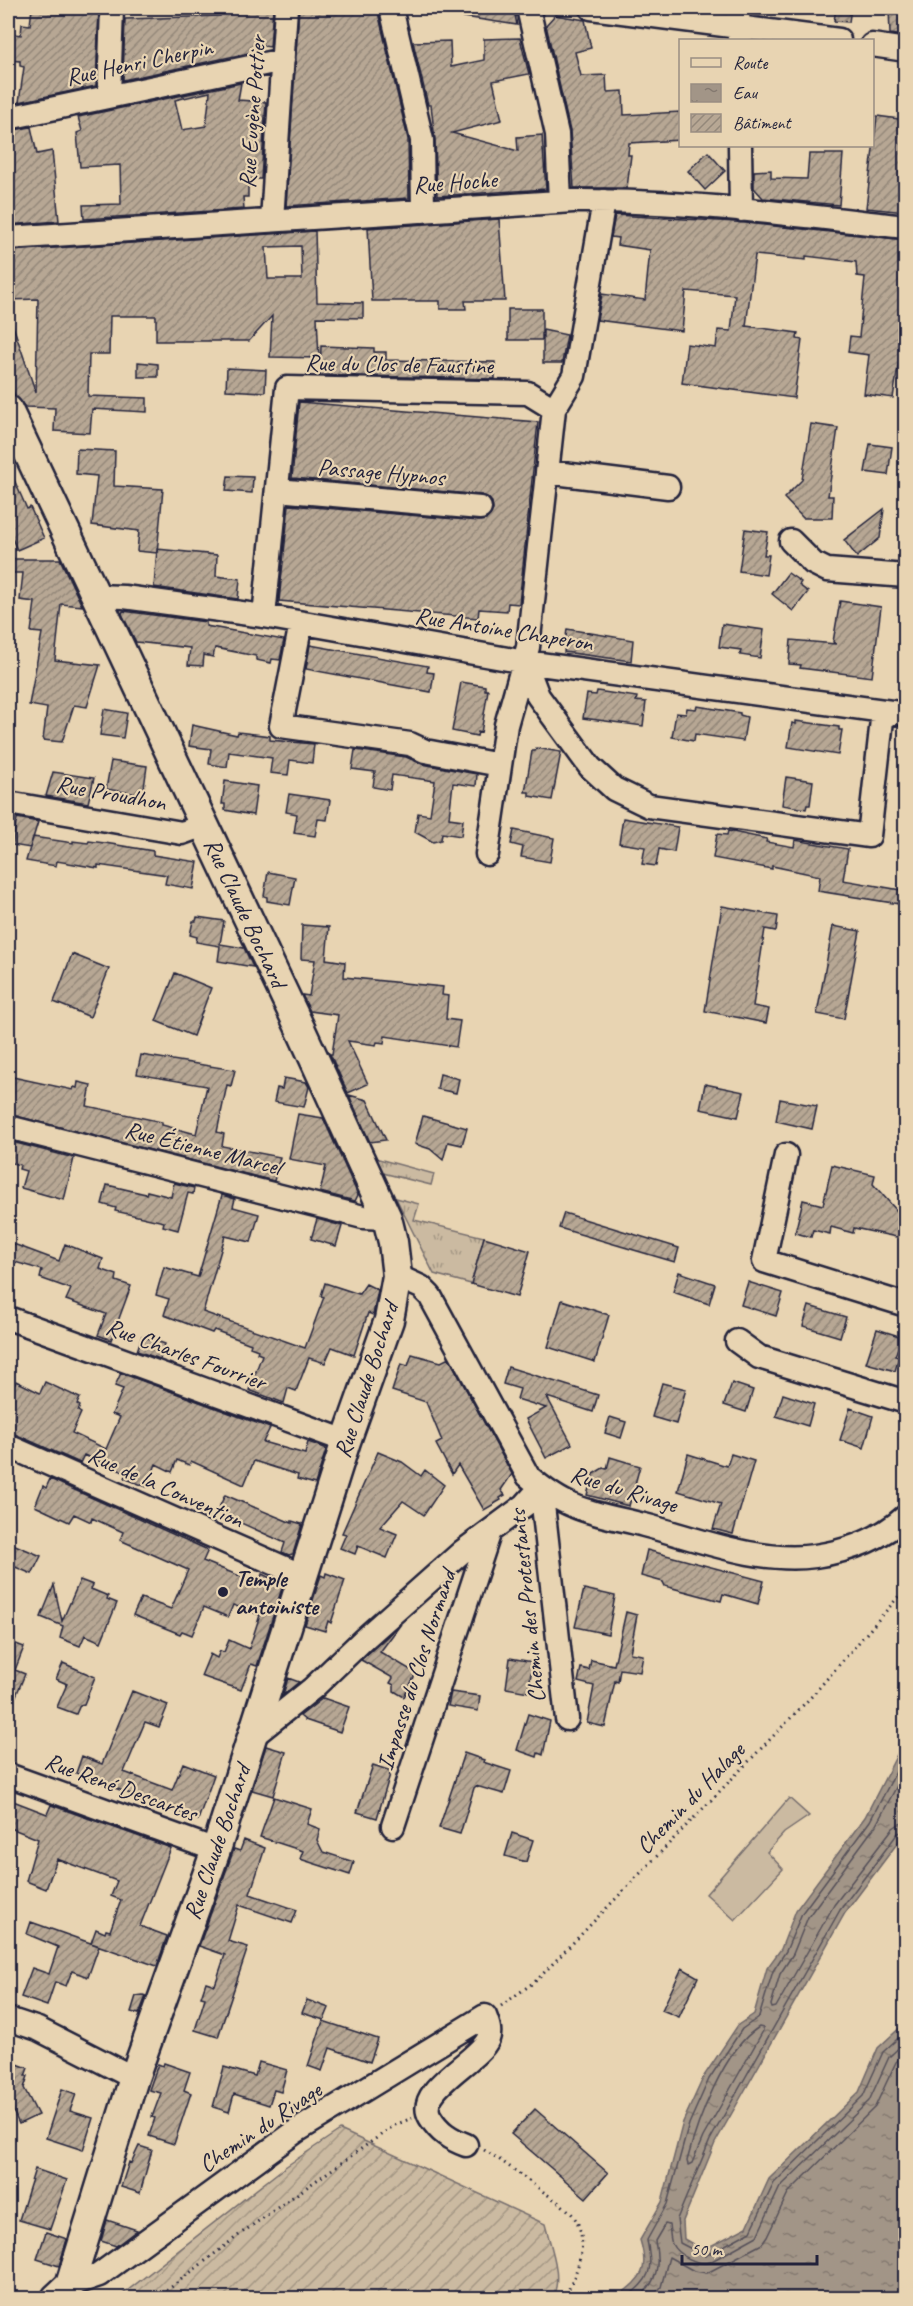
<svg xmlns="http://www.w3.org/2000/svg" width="913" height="2306" font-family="Caveat,sans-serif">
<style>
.grass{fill:url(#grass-tufts);stroke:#766e6e;stroke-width:1.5}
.garden{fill:url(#garden-furrows);stroke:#766e6e;stroke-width:1.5}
.pitch{fill:#cbbaa1;stroke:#766e6e;stroke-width:1.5}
.water{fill:url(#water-ripples);stroke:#6f6769;stroke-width:1.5}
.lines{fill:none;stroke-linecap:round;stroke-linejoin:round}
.shore{stroke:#555059;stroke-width:1.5}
.building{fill:url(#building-hatch);stroke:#22223b;stroke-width:1.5;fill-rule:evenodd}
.minor-casing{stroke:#22223b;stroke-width:27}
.major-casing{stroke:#22223b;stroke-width:33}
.path{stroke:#22223b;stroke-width:3;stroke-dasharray:1.5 4.5;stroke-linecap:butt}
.minor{stroke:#e8d4b2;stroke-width:22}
.major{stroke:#e8d4b2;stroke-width:28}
.poi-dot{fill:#22223b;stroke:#e8d4b2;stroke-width:2}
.labels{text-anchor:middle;stroke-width:4.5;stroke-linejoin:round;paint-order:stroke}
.street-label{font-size:24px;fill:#22223b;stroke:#e8d4b2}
.poi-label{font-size:24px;font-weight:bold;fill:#22223b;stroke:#e8d4b2;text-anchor:start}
</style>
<defs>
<pattern id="grass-tufts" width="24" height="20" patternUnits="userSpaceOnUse" patternTransform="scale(1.5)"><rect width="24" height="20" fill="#cbbaa1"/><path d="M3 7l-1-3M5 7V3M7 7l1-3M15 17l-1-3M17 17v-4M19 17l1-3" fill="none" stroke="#a49784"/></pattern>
<pattern id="garden-furrows" width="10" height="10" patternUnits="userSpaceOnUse" patternTransform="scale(1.5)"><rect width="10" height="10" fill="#cbbaa1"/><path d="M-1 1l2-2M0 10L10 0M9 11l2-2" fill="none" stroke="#a49784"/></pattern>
<pattern id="water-ripples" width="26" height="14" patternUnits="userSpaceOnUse" patternTransform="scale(1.5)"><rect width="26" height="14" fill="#a29587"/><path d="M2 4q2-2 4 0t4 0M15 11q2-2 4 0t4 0" fill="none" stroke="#847970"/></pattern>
<pattern id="building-hatch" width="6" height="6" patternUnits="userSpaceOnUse" patternTransform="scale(1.5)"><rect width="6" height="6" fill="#b7a794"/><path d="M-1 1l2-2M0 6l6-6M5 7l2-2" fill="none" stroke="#94887a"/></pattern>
</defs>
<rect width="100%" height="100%" fill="#e8d4b2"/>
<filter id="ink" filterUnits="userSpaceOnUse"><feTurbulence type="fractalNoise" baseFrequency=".0167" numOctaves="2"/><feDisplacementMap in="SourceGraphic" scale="12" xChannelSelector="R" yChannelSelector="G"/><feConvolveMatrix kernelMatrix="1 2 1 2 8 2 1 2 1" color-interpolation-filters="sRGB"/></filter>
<g filter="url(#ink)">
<path class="grass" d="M375 1158 434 1174 431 1185 383 1173Z
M396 1198 419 1204 414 1220 484 1237 471 1284 434 1274Z"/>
<path class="garden" d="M340 2130 545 2224C550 2245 564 2278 552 2298H118L285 2167Z"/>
<path class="pitch" d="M789 1798 809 1816 784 1833 767 1852 783 1869 735 1920 706 1894Z"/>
<path class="water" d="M905 1739V1833L845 1913 715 2143 683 2221 684 2239 703 2250 747 2227 769 2179 859 2092 878 2048 905 2023V2298H616C641 2278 650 2273 640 2240L662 2202 683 2122 704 2076 738 2025 754 2014 767 1968 781 1949 796 1910 865 1817Z"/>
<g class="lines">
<path class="shore" d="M906 1769 876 1825 808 1917 793 1954 780 1974 771 2005 772 2008 776 2007 834 1905 893 1828 899 1824 906 1823
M906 1831 898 1833 840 1910 710 2140 677 2219 680 2243 705 2256 751 2231 774 2183 863 2096 883 2052 906 2031
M759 2027 763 2028V2031L703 2137 692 2163 688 2165 687 2161C697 2122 724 2049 759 2027Z
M626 2298C651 2278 653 2272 647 2240L667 2204 689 2124 709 2079 742 2029 759 2017 773 1971 786 1951 802 1913 870 1821 906 1753
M638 2298C658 2282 660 2265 655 2241L665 2224 669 2225C670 2231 670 2239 672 2244 677 2255 699 2266 710 2262L757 2236 780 2187 869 2101 889 2057 906 2041
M652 2298 661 2287 669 2257 694 2271 707 2273 762 2244 767 2237 788 2193 875 2107 896 2062 906 2053"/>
</g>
<path class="building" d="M32 8H99L96 86 19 102 24 67 20 66V61L8 60V33L21 35 22 24 30 25Z
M221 8H273L270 47 256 45V51L244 54 123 80 125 19 220 16Z
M299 8H324L325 12 349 8H377L408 139 409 198 286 206Z
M458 8 514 10 517 25 458 16Z
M836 8H851L849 22 834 21Z
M889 8H906V36L890 34Z
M555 15 585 20 591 48 575 52 581 76 606 75 607 92 623 91 624 115 681 112V140L629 143 628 155H631L627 188H574L570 131 546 25Z
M520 38 529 74 493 81 502 120 452 133 518 151 517 137 542 135 546 189 437 196 435 140 431 105H428L413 42 450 41 451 67 484 60V39Z
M241 83 238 100 266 102 261 179H248V197H243L244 209 84 219 83 205 121 204 120 165 80 167 77 133 82 131 78 117ZM210 92 206 126 182 130 175 100Z
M877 116 906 120V212L866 208Z
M31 127 37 154 52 151 59 221 8 225V131Z
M708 152 725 171 705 190 688 171Z
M809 154H843L839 205 763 198 754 188V171L771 170V178L807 179Z
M615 215 736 222 906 240V318L893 398 864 394 869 355 848 352 850 336 859 337 865 277 857 276 856 262 806 256V260L755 255 746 326 798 333 797 339 802 340 794 398 682 383 687 344 716 348 718 330 731 331 735 295 686 291 682 331 597 320 602 294 645 300 650 250 617 245 618 238 611 237Z
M499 219 505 301H465L466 309H440V301H372L368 228Z
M315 231 317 302 363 303V318L317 317 319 358 270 357 272 316 249 341H156V316H110L109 354H89L88 396 147 398V412L92 409 90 433 54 431 55 408 25 407 15 395 8 380V318L10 317 36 393 38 299 8 300V251ZM301 246 302 279H268L266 247Z
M508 309H542V340H508Z
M543 330 567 335 562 363H543Z
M321 346 374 348V352H386V360L495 362V379L320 375Z
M138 362 158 364V377H138Z
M227 368 266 370 265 392 226 390Z
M299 402 538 422 519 604 508 603 507 611 479 609 478 618 279 601 289 505 479 521 486 520 493 510 492 502 487 497 481 495 292 478Z
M811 424 838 428 828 496H833L832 518H803L784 498 802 480Z
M870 444 892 447 888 475 865 472Z
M77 449 115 451 114 486 163 489 157 553 137 551 139 531 92 525 97 476 76 474Z
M8 466 27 509 30 507 44 538 17 550 8 529Z
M228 476 253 477 252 493 226 491Z
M884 509 880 538 857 557 844 540Z
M745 529 768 532 764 555H769L766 575 739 571Z
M157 549 217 555 216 576 240 579 238 599 154 587Z
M8 559H60L82 606 61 604 55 660 100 665 87 707 74 705 62 742 43 740 47 708 29 705 42 633 31 632 35 602 20 600 23 573H8Z
M788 573 801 582 799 585 808 592 793 611 772 594Z
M840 601 881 607 872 677 800 668 801 665 789 664 791 640 836 644 833 642Z
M123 611 206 622V626L284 640 280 660 272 659 271 663 256 660V656L215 648 213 657 204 655 203 666 188 665 190 648 136 642 122 614Z
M722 624 764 630 760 658 740 655 741 650 719 647Z
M567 629 633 640 631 661 564 652Z
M310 645 428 666 427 672 434 673 431 692 306 669Z
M461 682 485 686V690H488L481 733 478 732 477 736 452 731Z
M597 691 637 697 636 701 646 702 643 726 583 718 587 694 596 695Z
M697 706 740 713V715L747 717 743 741 695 734 694 741 672 737 676 713 686 714 687 708 696 709Z
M104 709 127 713 123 738 100 735Z
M796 721 839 727V730H842L838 755 788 747 792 723 796 724Z
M192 725 237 735 238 732 270 736V740L314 744 312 763 290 760 288 775 270 773 272 758 229 752 227 767 209 764 211 749 189 746Z
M536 748 561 752 552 800 529 796V792H525L532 751H535Z
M355 750 406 757 422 764 477 774 476 786 453 783 449 818 463 820 461 836 442 833 441 840 433 842 415 832 418 813 430 815 435 781 392 775 390 790 373 787 375 772 352 769Z
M111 761 147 766 143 795 106 789Z
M53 772 94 778 88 803 46 796Z
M786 777 813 781 810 805H807L806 809 782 805Z
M225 781 257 786 253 815 225 810V804H222Z
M289 794 330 800 327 820 318 819 315 836 294 833 297 814 286 812Z
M17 818 38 822 30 848 12 845Z
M623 818 678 827 674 852 659 849 656 866 642 864 645 847 619 843Z
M514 830 554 838 550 862 521 857 523 847 511 844Z
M728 831 767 839 766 842 794 847 795 840 848 849 843 880 906 891V905L818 891 820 876 772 866V869L713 858 717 834 727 835Z
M33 837 73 843V841L88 843 89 841 105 843 153 851V855L198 862 193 889 165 884 167 875 98 865V868L57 861 56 866 26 861Z
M268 872 295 877 290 905 267 901V897L264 896Z
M722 906 778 916 776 931 765 929 753 1006 769 1009 766 1023 705 1011Z
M197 917 224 921 220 944 244 948 253 967 218 961 220 946 196 942 197 937 190 935 193 921H196Z
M302 925 329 927 326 959 345 962 344 977 443 987 442 995 448 996 446 1019 460 1021 456 1047 385 1036 384 1043 377 1042 376 1045 348 1041 368 1084 348 1093 330 1054H332L338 1015 310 1011 302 995 309 996 315 960 301 959Z
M833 926 860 931 844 1019 817 1014Z
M72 954 109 969 90 1017 54 1002Z
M175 973 211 988 193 1036 156 1021Z
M141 1055 235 1070 231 1086 227 1085 217 1132 224 1134 222 1146 280 1157 274 1181 8 1114V1076L73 1090 74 1087 77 1088 78 1082 91 1085 87 1106 162 1122V1125L196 1134 207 1086 137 1074Z
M440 1074 459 1079 456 1093 437 1089Z
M284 1078 306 1082 309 1087 304 1107 274 1102 277 1088 282 1089Z
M705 1084 744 1092 738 1117 700 1109Z
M349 1095 367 1100 386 1140 370 1142Z
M780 1099 817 1106 812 1129 776 1121Z
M298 1114 323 1118 358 1195 355 1201 320 1192 326 1166 289 1159Z
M423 1116 467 1128 462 1145 448 1142 443 1160 430 1149 415 1144Z
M12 1142 74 1158 64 1200 21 1188 26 1171 19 1169 20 1165 8 1162Z
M832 1165 875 1175 873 1184 906 1221V1239L854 1228 853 1233 831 1227 830 1234 813 1230 811 1237 795 1233 803 1200 823 1205Z
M174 1183 194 1188 193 1194 188 1193 178 1230 163 1226 164 1222 115 1211 116 1208 102 1204 107 1185 146 1194 147 1191 171 1197Z
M222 1195 235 1199 233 1207 259 1214 251 1242 225 1236 203 1312 305 1348 324 1297 321 1296 325 1283 359 1294 366 1284 378 1290 373 1315 368 1313 354 1355 332 1347 325 1363 309 1358 296 1391 288 1388 284 1403 249 1390 262 1355 257 1353 258 1350 250 1347 251 1344 214 1330 212 1333 164 1315 169 1299 156 1295 164 1267 198 1277Z
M564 1213 679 1248 675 1262 559 1228Z
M317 1219 342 1226 336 1246 311 1239Z
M484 1237 530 1251 517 1297 471 1284Z
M8 1242 59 1261 65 1244 103 1259 100 1269 117 1275 116 1281 131 1286 111 1340 98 1335 106 1314 66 1300 71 1289 40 1278 42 1270 8 1260Z
M679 1272 715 1284 709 1304 673 1292Z
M748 1282 783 1293 776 1316 741 1305Z
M562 1300 609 1315 595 1362 548 1347Z
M809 1306 846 1317 840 1337 803 1326Z
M877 1329 902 1337 895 1356 899 1357 895 1371 866 1363Z
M142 1336 165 1344 160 1359 137 1351Z
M412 1354 441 1362 449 1358 512 1474 501 1490 505 1495 500 1498 501 1500 484 1510 458 1465 452 1474 436 1444 442 1441 426 1402 392 1391 401 1364 408 1366Z
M508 1367 598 1395 593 1412 547 1397 572 1444 546 1458 526 1419 546 1408 517 1399 520 1389 503 1384Z
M121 1373 270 1428 263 1442 305 1454 308 1442 325 1448 326 1450 315 1484 297 1479 298 1475 254 1461 244 1485 191 1461 189 1465 177 1460 172 1472 156 1464 147 1487 124 1478 126 1473 84 1455 80 1463 8 1431V1381L15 1384 16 1381 40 1393 45 1382 80 1398 77 1404 80 1406 78 1411 81 1413 72 1433 106 1449 120 1417 112 1414 123 1389 115 1386Z
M662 1383 686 1389 676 1424 652 1417Z
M732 1383 753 1390 746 1412 724 1405Z
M783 1394 814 1404 808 1426 776 1416Z
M850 1408 873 1416 864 1448 840 1440Z
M610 1417 626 1422 621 1438 605 1433Z
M378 1452 402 1462 421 1476 425 1470 444 1485 424 1515 403 1501 380 1527 397 1534 387 1558 358 1546 355 1554 340 1548 346 1534 342 1533Z
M688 1454 727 1466 731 1454 754 1461 733 1534 713 1529 721 1504 678 1491Z
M610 1457 640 1466 629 1506 587 1495 593 1474 603 1468 607 1469Z
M50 1479 208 1550 203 1561 259 1584 262 1574 279 1582 282 1588 257 1666 251 1664 241 1690 201 1676 210 1654 217 1658 220 1651 224 1652 229 1640 249 1649 260 1615 233 1605 228 1617 204 1607 192 1635 182 1631 180 1634 133 1615 141 1598 171 1609 188 1570 120 1540 123 1532 92 1518 91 1522 74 1514 69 1522 35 1506 43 1486 46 1488Z
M225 1495 292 1523V1521L302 1524 293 1554 289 1555 282 1552 285 1543 217 1512Z
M8 1542 41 1556 32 1574 8 1564Z
M647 1550 764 1581 758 1604 723 1594 721 1601 665 1586 663 1582 641 1576Z
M326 1573 345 1580 331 1623 328 1621 325 1631 305 1625 321 1575 325 1577Z
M80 1580 93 1585 91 1589 108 1596 107 1599 117 1603 101 1642 85 1635 80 1646 60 1638 63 1626 41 1617 54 1585 62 1621Z
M584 1589 615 1596 608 1634 575 1627Z
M626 1612 637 1615 630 1653 643 1655 640 1672 620 1669 618 1682 615 1681 605 1727 587 1723 594 1686 578 1682 581 1668 589 1670 591 1660 614 1665Z
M401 1624 380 1652 416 1673 404 1697 394 1691V1685L390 1683 393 1678 361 1660Z
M8 1641 24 1647 15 1670 25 1674 8 1715Z
M510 1658 533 1662 528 1692 506 1688Z
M63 1663 95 1677 84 1704 80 1705 76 1714 57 1707 67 1684 56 1679Z
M288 1678 299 1682 283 1695Z
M132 1691 168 1705 159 1727 145 1722 124 1772 172 1790 183 1763 214 1775 198 1820 76 1773 82 1756 102 1764Z
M451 1692 480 1696 478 1711 448 1706Z
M323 1698 349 1707 340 1732 305 1720 300 1716Z
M528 1714 550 1721 543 1755 538 1753 537 1757 517 1750Z
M266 1746 286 1752 273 1796 252 1790Z
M464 1753 484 1760 483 1762 511 1771 504 1794 476 1786 474 1788 460 1834 439 1828Z
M373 1765 391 1771 377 1818 357 1812Z
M274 1797 312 1809 307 1824 320 1829 317 1840 323 1852 354 1862 350 1875 300 1859 303 1851 260 1837Z
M8 1799 47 1814 51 1805 171 1848 140 1926 167 1936 157 1966 91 1943 96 1929 105 1933 106 1930 110 1931 121 1900 111 1896 117 1881 57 1859 46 1889 26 1881 38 1839 8 1827Z
M512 1833 533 1840 526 1862 505 1856Z
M244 1840 265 1848 250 1894 297 1910 292 1923 239 1905 228 1941 248 1947 218 2037 195 2030 205 1998 201 1997 206 1982 215 1985 225 1955 199 1946 234 1849 240 1851Z
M31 1922 99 1946 88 1977 72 1971 66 1986 55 1982 47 2006 21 1997 32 1968 49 1974 58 1947 27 1934Z
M682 1968 698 1977 679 2017 662 2010Z
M143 1995 146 1996 139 2014 131 2012 136 1996Z
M307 2000 329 2008 324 2020 302 2013Z
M323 2021 378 2039 370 2062 330 2048 322 2071 308 2066Z
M12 2062 28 2068 25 2076H28L24 2088 38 2115 19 2124 8 2100V2074Z
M259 2062 287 2070 281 2092 274 2090 269 2105 234 2094 229 2112 213 2107 224 2067 255 2076Z
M164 2063 190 2072 184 2090 191 2093 174 2144 149 2136 155 2118 152 2117 161 2093 149 2090 158 2064 163 2066Z
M62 2089 76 2094 70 2111 93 2118 83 2150 46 2138Z
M535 2109 608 2173 586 2198 511 2134Z
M139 2146 152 2150 140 2193 121 2187 129 2162 131 2163Z
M35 2169 67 2180 50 2229 19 2220Z
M107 2220 137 2230 116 2246 101 2241Z
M46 2232 67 2239 59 2266 37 2259Z"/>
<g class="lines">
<defs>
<path id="minor" d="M391 8 422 140 423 211
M528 8 557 134 560 201
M591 8 839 40
M738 8 739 40
M872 45 906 50
M109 95 112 8
M8 118 283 60
M740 146 741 210
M272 220 286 8
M8 238 573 201C684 200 796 215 906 227
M547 472 668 487
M277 490 480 508
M791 541 813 563 827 570 906 576
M95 596 124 597 264 616 525 662 906 714
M264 616 287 388 528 393 554 409
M301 623 281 726 410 744 425 751 500 765
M525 662 538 696 590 767 614 789 649 806 869 836 883 711
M8 803 182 833 204 825
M487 854 506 725 528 647 554 409 574 376 604 201
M8 1127 363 1217 387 1218
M786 1155 764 1261 906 1305
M397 1276 421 1287 430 1296 528 1476C542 1488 556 1499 574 1506 595 1515 621 1519 644 1525 698 1539 759 1564 815 1556 848 1551 881 1539 906 1516
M8 1318 346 1441
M737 1341 759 1357 906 1402
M8 1446 303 1576
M541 1487 567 1719
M252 1737 313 1688 364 1639 463 1551 525 1505 541 1487
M8 1775 216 1850
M393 1826 490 1531
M8 2019 38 2029 134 2078
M70 2285 99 2275 295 2132 485 2016C488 2024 491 2031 488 2039 479 2061 414 2090 430 2117 439 2132 450 2139 466 2145"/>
<g id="major">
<path id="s1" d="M8 410 300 1028 387 1218 393 1242 397 1276 389 1320 346 1441 216 1850 134 2078 70 2285 56 2298"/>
</g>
</defs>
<use href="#minor" class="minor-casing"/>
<use href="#major" class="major-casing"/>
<path class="path" d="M501 2006 537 1980 812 1696 906 1588
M484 2150C503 2161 519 2174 537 2187 547 2195 561 2203 570 2212 593 2236 577 2274 564 2298
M157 2298 243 2232 395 2125 412 2118"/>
<use href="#minor" class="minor"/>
<use href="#major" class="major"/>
</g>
</g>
<circle class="poi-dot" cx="223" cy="1592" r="6"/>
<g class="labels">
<g class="street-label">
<text transform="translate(139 62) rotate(-12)" y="8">Rue Henri Cherpin</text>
<text transform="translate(252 112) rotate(-86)" y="8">Rue Eugène Pottier</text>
<text transform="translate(455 182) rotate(-4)" y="8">Rue Hoche</text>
<text transform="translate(399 364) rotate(1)" y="8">Rue du Clos de Faustine</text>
<text transform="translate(381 472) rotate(5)" y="8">Passage Hypnos</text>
<text transform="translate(504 629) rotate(9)" y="8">Rue Antoine Chaperon</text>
<text transform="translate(111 793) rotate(10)" y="8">Rue Proudhon</text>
<text dy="8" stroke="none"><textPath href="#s1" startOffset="556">Rue Claude Bochard</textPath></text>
<text transform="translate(203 1148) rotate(14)" y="8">Rue Étienne Marcel</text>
<text transform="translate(186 1354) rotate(20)" y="8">Rue Charles Fourrier</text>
<text transform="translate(366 1380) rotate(-72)" y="8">Rue Claude Bochard</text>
<text transform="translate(166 1487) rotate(24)" y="8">Rue de la Convention</text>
<text transform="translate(624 1489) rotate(17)" y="8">Rue du Rivage</text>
<text transform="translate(527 1606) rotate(-96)" y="8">Chemin des Protestants</text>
<text transform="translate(416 1670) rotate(-72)" y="8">Impasse du Clos Normand</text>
<text transform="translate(121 1787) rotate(20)" y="8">Rue René Descartes</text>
<text transform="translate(690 1798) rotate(-46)" y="8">Chemin du Halage</text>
<text transform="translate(217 1842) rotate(-71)" y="8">Rue Claude Bochard</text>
<text transform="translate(260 2127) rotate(-34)" y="8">Chemin du Rivage</text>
</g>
<g class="poi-label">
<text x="235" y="1586">Temple<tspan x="235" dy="28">antoiniste</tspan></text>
</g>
</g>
<rect width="913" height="2306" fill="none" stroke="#e8d4b2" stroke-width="30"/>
<rect x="15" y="15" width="883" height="2276" fill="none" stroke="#22223b" stroke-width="2" filter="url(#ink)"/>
<rect x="679" y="39" width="195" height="108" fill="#e8d4b2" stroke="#998d82" stroke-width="1.5"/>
<rect x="691" y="58" width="30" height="9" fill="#e8d4b2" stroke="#998d82" stroke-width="1.5"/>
<text x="733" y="69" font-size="18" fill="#22223b">Route</text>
<rect x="691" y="84" width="30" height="18" fill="url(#water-ripples)" stroke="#998d82" stroke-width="1.5"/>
<text x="733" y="99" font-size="18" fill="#22223b">Eau</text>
<rect x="691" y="114" width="30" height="18" fill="url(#building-hatch)" stroke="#998d82" stroke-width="1.5"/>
<text x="733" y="129" font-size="18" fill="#22223b">Bâtiment</text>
<path d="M682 2255v9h135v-9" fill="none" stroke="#22223b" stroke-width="3"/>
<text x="691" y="2255" font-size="18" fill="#22223b" stroke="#e8d4b2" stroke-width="4.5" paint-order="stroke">50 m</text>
</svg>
